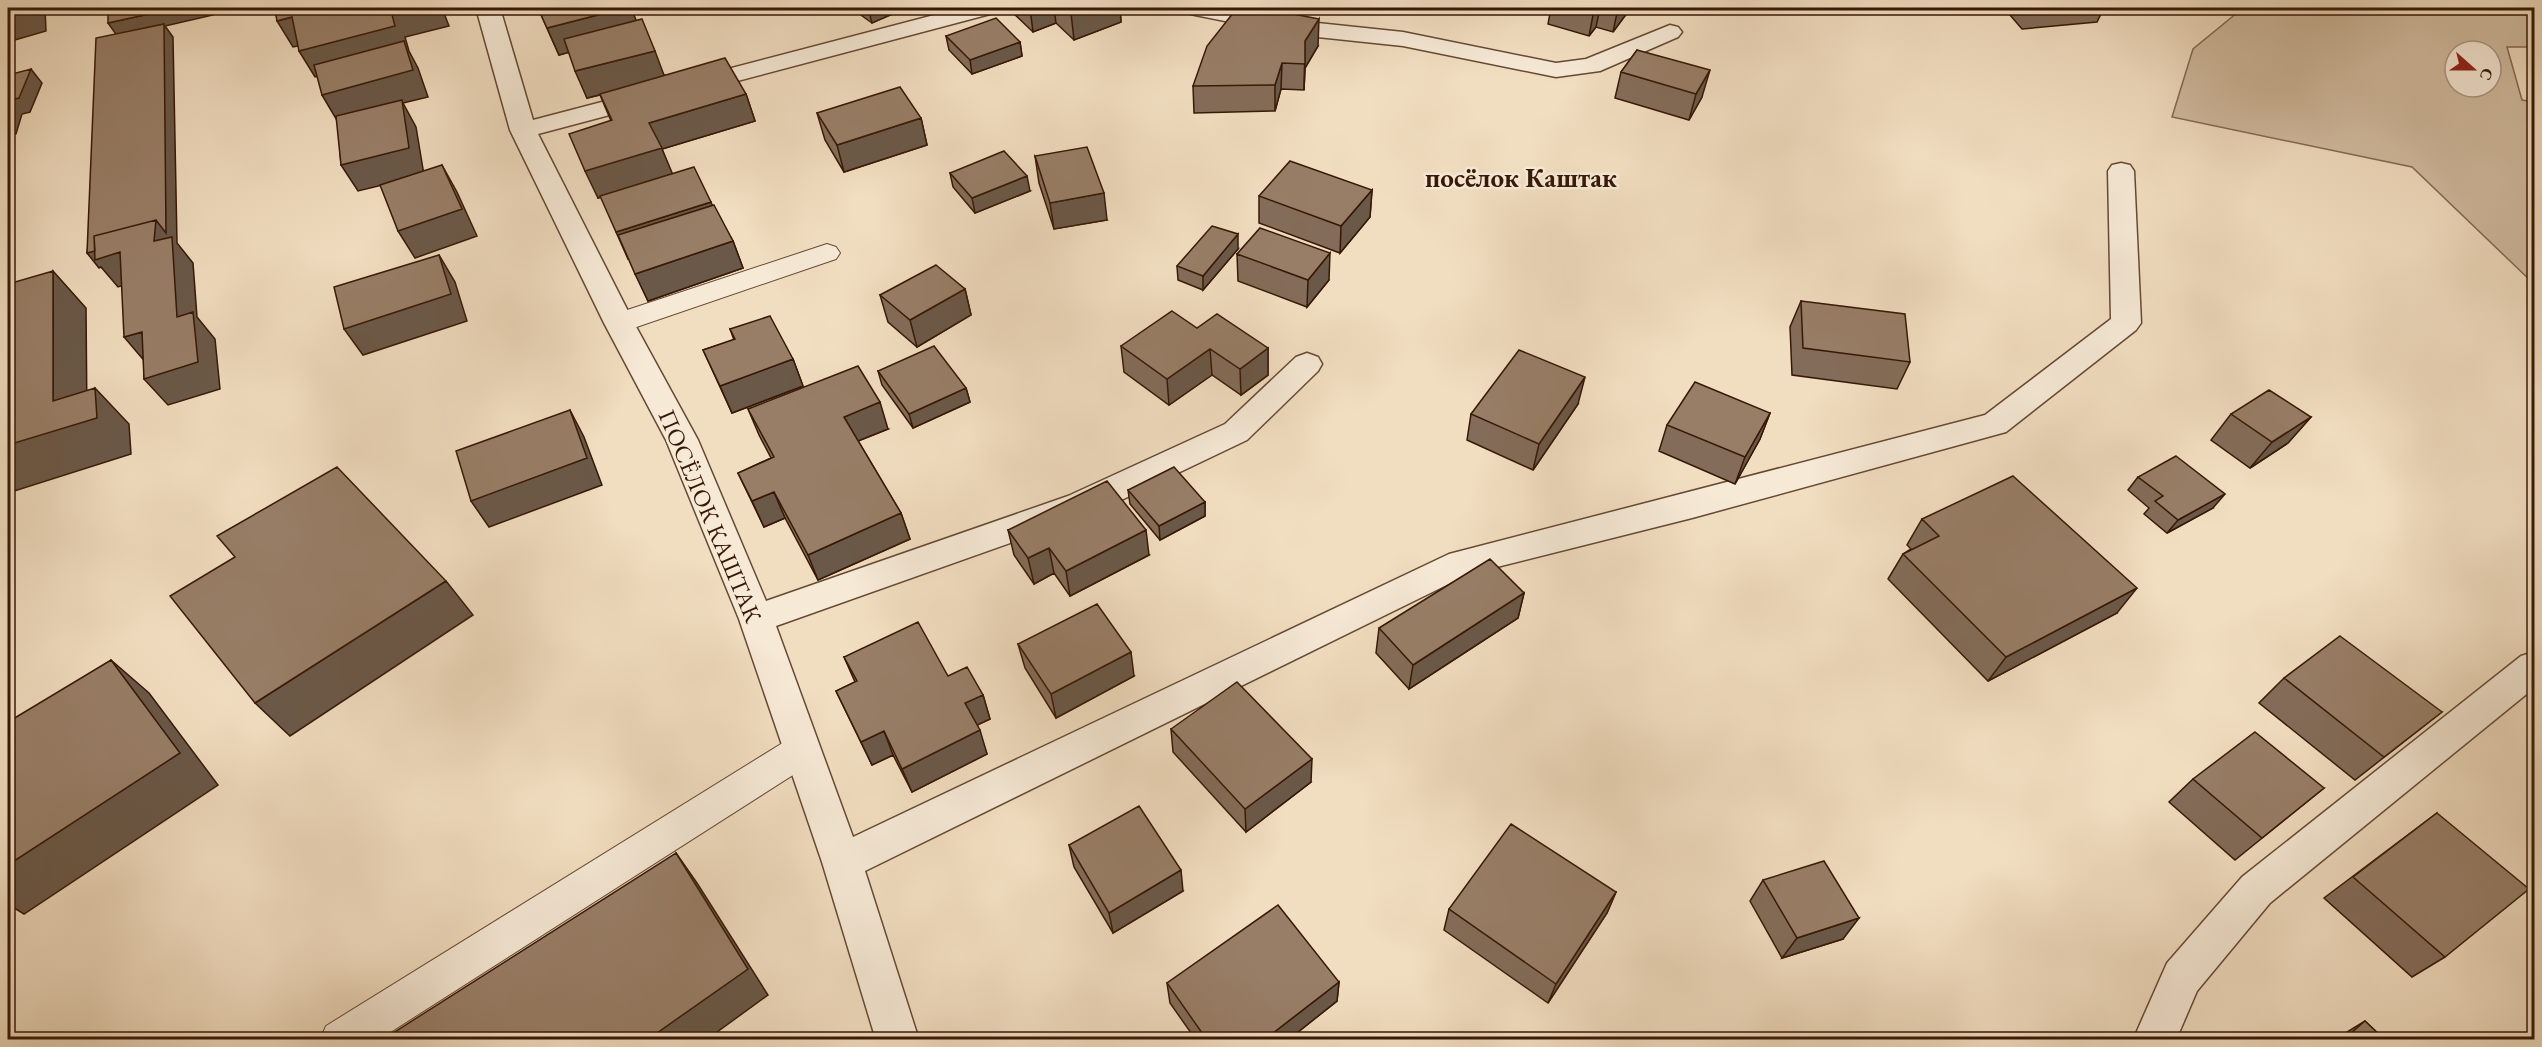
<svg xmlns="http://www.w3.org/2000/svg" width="2542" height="1047" font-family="'EB Garamond',serif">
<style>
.green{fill:#d1bca0;stroke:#846a53;stroke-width:1.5;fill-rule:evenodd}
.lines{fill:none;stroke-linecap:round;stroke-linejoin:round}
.lane-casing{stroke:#664934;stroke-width:2}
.street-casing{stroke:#664934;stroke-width:3}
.lane{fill:#f6e9d6;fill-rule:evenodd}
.street{fill:#f6e9d6;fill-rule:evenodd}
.wall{fill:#836c59;stroke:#371806;stroke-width:1.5}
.shaded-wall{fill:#6a5848;stroke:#371806;stroke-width:1.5}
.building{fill:#987e67;stroke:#371806;stroke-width:1.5}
.labels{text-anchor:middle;stroke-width:5;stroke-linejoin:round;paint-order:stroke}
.street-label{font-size:24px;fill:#371806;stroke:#f6e9d6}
.quarter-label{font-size:27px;font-weight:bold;fill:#371806;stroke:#f6e9d6}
</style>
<rect width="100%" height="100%" fill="#f1ddc0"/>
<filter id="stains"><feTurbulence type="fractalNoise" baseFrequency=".00333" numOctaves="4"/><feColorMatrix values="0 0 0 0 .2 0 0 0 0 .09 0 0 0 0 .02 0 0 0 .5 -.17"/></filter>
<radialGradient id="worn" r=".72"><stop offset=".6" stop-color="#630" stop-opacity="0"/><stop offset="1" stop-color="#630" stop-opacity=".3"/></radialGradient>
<path class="green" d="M2243 8H2520L2534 11V47H2507L2522 100 2534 102V284L2412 167 2172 117 2193 49ZM2455 51H2491V87H2455Z"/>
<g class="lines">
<defs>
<path id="lane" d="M827 244 836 247 840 253 836 259 619 333 609 330 605 323 609 316Z
M802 734 815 739 820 750 815 761 378 1040H320L326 1026 789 739Z"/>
<path id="street" d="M476 8H500L533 120 961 8H998L994 13 538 134 634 323 698 440 766 601 1068 496 1225 424 1296 357 1307 353 1318 357 1322 364 1318 371 1247 440 1092 514 776 626 853 837 1449 554 1985 415 2111 319 2108 171 2112 165 2121 163 2130 165 2134 171 2141 323 2136 330 2006 432 1692 518 1469 574 865 871 919 1040H876L822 862 739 619 666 440 604 323 510 130Z
M1183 8H1227L1289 20 1403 32 1556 63 1586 59 1670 25 1678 27 1682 32 1678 37 1600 71 1556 77 1403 46 1289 34 1195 15 1187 13Z
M2534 652V688L2270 903 2197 991 2176 1040H2133L2167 963 2242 877 2521 656Z"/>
</defs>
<use href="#lane" class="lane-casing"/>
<use href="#street" class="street-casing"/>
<use href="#lane" class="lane"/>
<use href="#street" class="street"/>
</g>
<path class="wall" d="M538 8H631L636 21 664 75 746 94 755 121 662 149 672 174 712 205 733 241 743 268 648 301 601 197 598 198 611 121 600 95 587 98 569 52 559 55Z
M851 8H906L872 23Z
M1011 8H1120L1121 22 1074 40 1056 23 1033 32 1011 11Z
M1551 8H1631L1630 9 1613 32 1596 27 1589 36 1548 24Z
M2004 8H2104L2097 22 2022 29Z
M946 36 1020 42 1022 56 972 74 949 50Z
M1318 46 1305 68 1304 90 1281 89 1275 111 1194 113 1193 86Z
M1637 50 1702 97 1689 120 1615 98 1621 72Z
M817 113 921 118 927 145 844 172 825 140Z
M1035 156 1107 220 1054 229 1039 183Z
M950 173 1030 191 975 213 953 187Z
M1372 190 1370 217 1340 253 1259 223V196Z
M1238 249 1203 290 1178 280 1177 266Z
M1237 254 1329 280 1307 307 1238 281Z
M965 289 971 315 917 347 888 322 880 295Z
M1801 301 1910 362 1897 389 1792 375 1790 327Z
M1197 328 1268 348V375L1241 395 1212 375 1169 405 1124 372 1121 346Z
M730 329 793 359 803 386 732 413 703 350 734 340Z
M878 371 966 388 970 402 913 428 882 385Z
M1578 404 1533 470 1467 440 1471 414Z
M748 409 888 429 858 441 901 513 910 539 818 580 785 518 764 527 738 473 771 458 759 435Z
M1770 413 1760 439 1735 484 1659 451 1667 425Z
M2231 414 2311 417 2288 443 2250 468 2211 440Z
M2138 477 2213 508 2167 533 2144 514 2149 508 2128 490Z
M1128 490 1205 502V516L1160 540 1130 504Z
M1922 519 2117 613 1988 681 1888 579 1903 554 1911 549 1907 545Z
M1008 530 1149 555 1070 596 1054 573 1034 584 1014 555Z
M1524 593 1518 618 1409 689 1376 653 1379 628Z
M1018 644 1134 676 1056 718 1025 668Z
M844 657 948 676 983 695 990 719 977 725 987 754 912 792 893 755 872 765 836 691 855 682Z
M2284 678 2442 712 2355 780 2259 703Z
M1171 729 1311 782 1246 832 1173 752Z
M2193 779 2324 788 2235 860 2169 802Z
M2437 813 2445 957 2412 977 2324 898Z
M1069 845 1183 891 1113 933 1074 867Z
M1763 880 1843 939 1782 958 1750 901Z
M1616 892 1607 913 1548 1003 1444 930 1449 909Z
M1339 982 1337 1001 1288 1040H1196L1170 1003 1167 983Z
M2365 1021 2385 1040H2334Z"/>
<path class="shaded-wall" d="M8 8H45L46 31 8 42Z
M176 8H212L213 15 165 26 173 37 177 243 193 263 197 317 215 339 220 389 168 405 144 379 142 279 118 287 101 267 99 268 87 253 118 37 108 23Z
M404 8H442L449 26 405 37 409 51 418 68 428 97 403 103 416 127 424 175 358 191 341 165 338 122 322 95 408 53 315 77 299 51 391 11Z
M625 8H631L641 32 559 55 547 28Z
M868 8H906L872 23Z
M1030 8H1054L1056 23 1033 32Z
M1086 8H1120L1121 22 1074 40 1071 13Z
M1596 8H1600L1596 27 1589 36 1594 10Z
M1618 8H1631L1630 9 1613 32Z
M292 17 308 44 293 47 277 21Z
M1319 19 1318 46 1305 68 1304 90 1305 41Z
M1020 42 1022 56 972 74 970 60Z
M655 51 665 78 587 98 575 71Z
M1282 63 1281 89 1275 111V85Z
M31 69 42 83 30 112 22 114 16 134 8 136V109L10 100Z
M1710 70 1702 97 1689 120 1696 94Z
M746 94 755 121 662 149 673 175 598 198 585 171 649 123Z
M921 118 927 145 844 172 837 145Z
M442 165 457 192 477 236 415 258 398 231Z
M1027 176 1030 191 975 213 972 198Z
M1372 190 1370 217 1340 253 1341 226Z
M1104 193 1107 220 1054 229 1050 203Z
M711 202 722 229 628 259 616 232Z
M1238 234V249L1203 290V276Z
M733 241 743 268 648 301 635 274Z
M1330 253 1329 280 1307 307 1308 280Z
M439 255 455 282 467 321 363 355 344 329Z
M53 271 86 308 87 421 95 388 129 424 131 454 8 493V445L53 401Z
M965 289 971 315 917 347 910 320Z
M142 332 147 364 124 337Z
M1268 348V375L1241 395 1240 369Z
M1210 349 1212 375 1169 405 1167 379Z
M793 359 803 386 732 413 720 386Z
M1585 377 1578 404 1533 470 1539 444Z
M966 388 970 402 913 428 909 414Z
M880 402 888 429 853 443 844 417Z
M570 410 584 437 602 485 489 527 471 501Z
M1770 413 1760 439 1735 484 1745 457Z
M2311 417 2288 443 2250 468 2272 442Z
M774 492 785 518 764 527 752 501Z
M2225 494 2213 508 2167 533 2178 520Z
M1205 502V516L1160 540 1159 526Z
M901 513 910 539 818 580 808 555Z
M1146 530 1149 555 1070 596 1066 571Z
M1049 548 1054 573 1034 584 1028 558Z
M446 581 473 615 290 736 255 703Z
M2137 588 2117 613 1988 681 2006 657Z
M1524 593 1518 618 1409 689 1413 665Z
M1131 652 1134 676 1056 718 1051 694Z
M111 660 149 693 218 785 24 914 8 904V865Z
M983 695 990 719 973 727 965 703Z
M980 730 987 754 912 792 902 769Z
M884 731 893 755 872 765 861 742Z
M1312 759 1311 782 1246 832 1245 809Z
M676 853 697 883 768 995 706 1040H647Z
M1181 870 1183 891 1113 933 1109 913Z
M1616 892 1607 913 1548 1003 1556 984Z
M1859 918 1843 939 1782 958 1797 938Z
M1339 982 1337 1001 1288 1040H1264Z"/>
<path class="building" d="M108 8H176L108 23Z
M284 8H404L391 11 395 26 299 51 292 17 277 21 275 10Z
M538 8H625L547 28Z
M1064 8H1086L1071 13Z
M1237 8H1263L1319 19 1305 41V64L1282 63 1275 85 1193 86 1207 46Z
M1585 8H1596L1594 10Z
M996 18 1020 42 970 60 946 36Z
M642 19 655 51 575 71 564 39Z
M164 24 166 233 156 220 94 236 95 251 87 253 96 38Z
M404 41 413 70 322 95 314 65Z
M1637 50 1710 70 1696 94 1621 72Z
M725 58 746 94 649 123 662 148 585 171 569 134 612 120 600 94Z
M31 69 19 98 10 100 8 109V75Z
M900 87 921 118 837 145 817 113Z
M402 100 409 148 341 165 336 116Z
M1087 147 1104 193 1050 203 1035 156Z
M1004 151 1027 176 972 198 950 173Z
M1290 161 1372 190 1341 226 1259 196Z
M442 165 462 209 398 231 380 185Z
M694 167 711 202 616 232 600 196Z
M714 205 733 241 635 274 618 235Z
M156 220 154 241 172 237 177 317 193 312 198 362 144 379 142 332 124 337 120 252 95 260 94 236Z
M1212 226 1238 234 1203 276 1177 266Z
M1260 228 1330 253 1308 280 1237 254Z
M439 255 451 294 344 329 334 287Z
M936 265 965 289 910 320 880 295Z
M53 271V401L95 388 97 418 8 445V284Z
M1801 301 1905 314 1910 362 1803 348Z
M1172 311 1197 328 1217 314 1268 348 1240 369 1210 349 1167 379 1121 346Z
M770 316 793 359 720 386 703 350 735 339 730 329Z
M934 346 966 388 909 414 878 371Z
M1519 350 1585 377 1539 444 1471 414Z
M858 366 880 402 844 417 901 513 808 555 774 492 752 501 738 473 774 457 748 409Z
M1695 382 1770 413 1745 457 1667 425Z
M2269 390 2311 417 2272 442 2231 414Z
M570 410 587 458 471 501 456 451Z
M2176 456 2225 494 2178 520 2155 501 2163 496 2138 477Z
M337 467 446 581 255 703 170 596 235 557 217 536Z
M1174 467 1205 502 1159 526 1128 490Z
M2013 476 2137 588 2006 657 1903 554 1939 536 1922 519Z
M1107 481 1146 530 1066 571 1049 548 1028 558 1008 530Z
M1490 559 1524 593 1413 665 1379 628Z
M1097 604 1131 652 1051 694 1018 644Z
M918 622 948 676 967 667 983 695 965 703 980 730 902 769 884 731 861 742 836 691 857 681 844 657Z
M2340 636 2442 712 2384 757 2284 678Z
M111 660 180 753 8 865V722Z
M1237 682 1312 759 1245 809 1171 729Z
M2255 732 2324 788 2262 838 2193 779Z
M1139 806 1181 870 1109 913 1069 845Z
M2437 813 2529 889 2445 957 2353 877Z
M1511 824 1616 892 1556 984 1449 909Z
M676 853 748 969 647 1040H382Z
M1824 861 1859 918 1797 938 1763 880Z
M1278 905 1339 982 1264 1040H1207L1167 983Z
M2365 1021 2385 1040H2343Z"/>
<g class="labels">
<g class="street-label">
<text transform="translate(710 516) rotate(67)" y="8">ПОСЁЛОК КАШТАК</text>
</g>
<g class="quarter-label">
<text x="1521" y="187">посёлок Каштак</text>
</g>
</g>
<rect width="2542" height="1047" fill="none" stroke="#f1ddc0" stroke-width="30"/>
<rect x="9" y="9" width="2524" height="1029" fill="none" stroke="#371806" stroke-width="3"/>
<rect x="15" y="15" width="2512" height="1017" fill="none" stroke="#371806" stroke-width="1.5"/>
<g transform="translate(2473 69) rotate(111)"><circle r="28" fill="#f6e9d6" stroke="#aa9583" stroke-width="1.5"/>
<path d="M0-4.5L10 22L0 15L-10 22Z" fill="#8f2418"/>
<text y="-9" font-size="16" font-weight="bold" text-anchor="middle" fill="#371806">С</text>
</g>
<rect width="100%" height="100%" filter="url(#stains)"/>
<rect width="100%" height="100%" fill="url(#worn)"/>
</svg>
